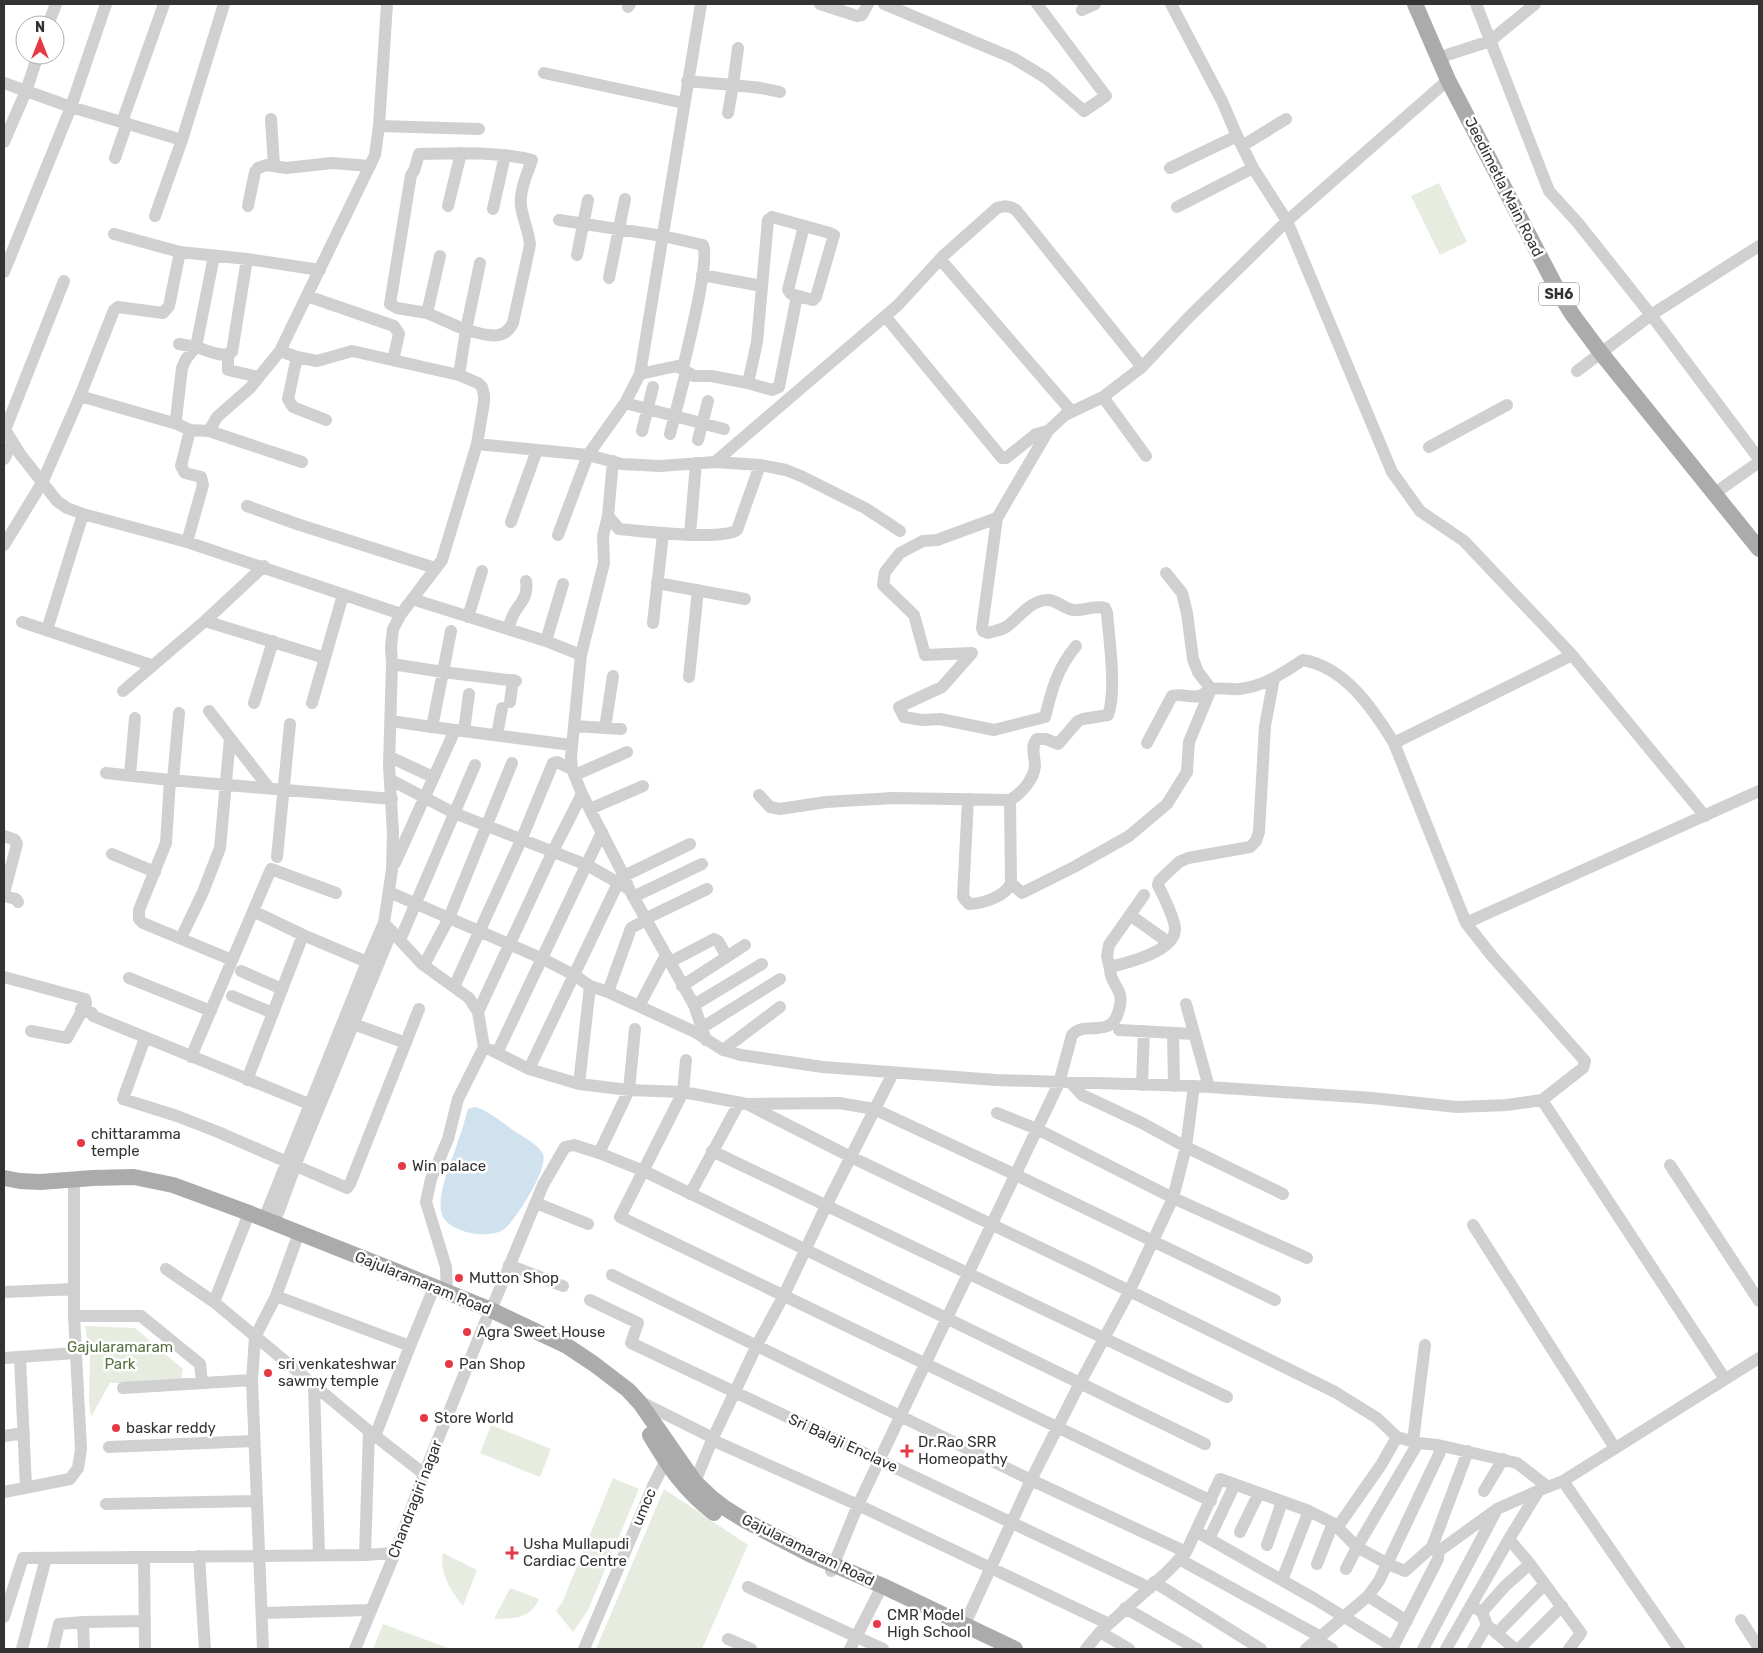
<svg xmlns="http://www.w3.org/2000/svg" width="1763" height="1653" font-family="Rubik,sans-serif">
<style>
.green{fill:#e6ecdf}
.water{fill:#cfe2ee}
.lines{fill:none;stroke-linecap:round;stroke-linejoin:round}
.minor{stroke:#d0d0d0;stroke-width:12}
.major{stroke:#ababab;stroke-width:16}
.poi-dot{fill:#e63946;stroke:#fff;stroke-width:2}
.labels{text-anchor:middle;stroke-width:5;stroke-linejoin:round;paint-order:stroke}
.shield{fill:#fff;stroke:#707070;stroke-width:1}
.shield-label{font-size:14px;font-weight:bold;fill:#333}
.street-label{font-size:15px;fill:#333;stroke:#fff}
.poi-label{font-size:15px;fill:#333;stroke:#fff;text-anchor:start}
.park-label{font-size:15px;fill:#56703f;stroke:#fff}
</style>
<rect width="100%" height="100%" fill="#fff"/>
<path class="green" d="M1439 183 1467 242 1440 255 1411 196Z
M85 1326 135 1328 183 1369 181 1380 159 1383H110L91 1417 89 1401 90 1356Z
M491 1425 551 1449 540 1477 480 1453Z
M613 1478 639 1489 588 1610 573 1632 556 1611 562 1603Z
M664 1489 748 1545 702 1649H596Z
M443 1553 477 1570 463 1606C451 1591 439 1574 443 1553Z
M510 1588 539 1599C530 1620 514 1618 494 1619Z
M383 1624 451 1649H373Z"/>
<path class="water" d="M475 1107C489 1111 502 1122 514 1131 522 1136 539 1145 543 1154 549 1168 515 1222 503 1230 487 1240 444 1232 441 1211 438 1190 452 1161 458 1141 462 1132 464 1122 467 1112L468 1109Z"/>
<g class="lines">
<path class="minor" d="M820 4 857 16 862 15 868 4
M884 4 1013 58 1046 78 1084 111 1106 96 1037 4
M1171 4 1222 101 1237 136 1253 168 1287 221 1392 472 1420 511 1464 541 1572 655 1705 816
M1476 4 1549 191 1578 223 1651 315 1759 459
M628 7 630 4
M1082 10 1095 4
M48 25 56 4
M1447 55 1490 41 1535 4
M544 73 684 103
M687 81 733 85 738 48
M4 83 71 107 182 140
M728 113 733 85 761 88 780 92
M271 119 274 166
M122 122 164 4
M379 126 479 129
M4 142 26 91 38 55
M1242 146 1286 119
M115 158 127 123
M1170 168 1237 136
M248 206 255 172 258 168 267 165 286 168 332 163 370 166
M448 206 461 153
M1177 207 1253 168
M493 209 505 155
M155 216 182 140 224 4
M559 220 663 236 703 245C710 261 688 346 683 368
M114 234 180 252 247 259 320 270
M577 255 588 200
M940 259 1072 412
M4 272 71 107 106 4
M702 275 762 286
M609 278 625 199
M307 296 394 326 399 334 393 360
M427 313 440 256
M885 316 1002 458H1006L1036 434 1048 431
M179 344 196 347 214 256
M280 351 297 357 317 361 352 351 459 375 478 383 482 387 484 395V402L477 444 442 560 401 614 393 629 391 647 392 664 389 766 393 833 392 870 384 923 422 964 469 998 478 1012 484 1047 458 1099 448 1139 431 1179 426 1202 446 1267 447 1293
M228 355V370L259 377
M297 357 288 399 293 407 326 420
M1577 371 1651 315 1759 246
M640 374 677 366 694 376H711L748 383 757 342 768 220 772 217 830 233 834 235 816 297 813 300 791 294 788 290 804 226
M459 375 466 330C484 334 503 343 513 323L530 245C529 232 523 220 521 206 519 192 527 174 532 160 495 151 457 153 419 154L414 171 411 175 390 304 397 308 427 313 466 330 480 263
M748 383 772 390 779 387 797 296
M80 396 177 424 190 430 181 466 185 473 201 477 203 485 187 542
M1103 397 1146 456
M625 403 724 429
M177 424 176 419 182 368 186 359 196 347C206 350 223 359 232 352L247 259
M4 428 20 454 57 501 67 508 83 514 187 542 401 614
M5 430 64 281
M190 430 209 431 302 462
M209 431 217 417 250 388 280 351 375 155 379 126 387 4
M642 431 653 387
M670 434 686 372
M698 440 708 401
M477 444 588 455 622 464 660 466 715 462 760 465 786 470 801 476 865 508 900 531
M1429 447 1507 405
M4 459 13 442
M613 461 608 516 619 529C642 531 720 541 737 530L760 465
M715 462 898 305 943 256 997 208C1004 206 1009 205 1016 210L1142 367
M1722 488 1759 462
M247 506 297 524 435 568
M608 516 603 536 604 563 581 655 571 757 572 769 582 794 624 876 629 889
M511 522 537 450
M558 535 588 455 625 403 640 374 701 4
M690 535 696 463
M4 545 42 483 80 396 114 310 118 307 163 313 169 306 180 252
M657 583 745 599
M412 599 546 641 581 655
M468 617 482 571
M205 621 325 658
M22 622 151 665
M653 623 663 534
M508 629C510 623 512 616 516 610 523 600 528 595 526 581
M47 630 83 514
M451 631 443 672 516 681
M546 641 563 584
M1076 646C1057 669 1052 689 1045 717L994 730 940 719 922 720 904 717 899 707 942 687 972 653 925 655 914 615 883 585 885 572 900 553 923 541 937 540 997 518 1048 431 1065 415 1103 397 1142 367 1189 317 1287 221 1448 80
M392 664 443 672 432 727 571 745
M689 677 698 590
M123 691 205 621 264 566
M510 702 513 680
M254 703 273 641
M312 703 343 595
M209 711 269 788
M391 721 432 727
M574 726 621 729
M605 728 613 676
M464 731 469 694
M497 735 502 708
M1147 743 1172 696C1181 693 1189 698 1199 696 1204 695 1207 690 1212 689 1220 687 1231 690 1239 689 1263 687 1283 673 1303 660 1345 667 1373 709 1394 743
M390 757 433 777
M106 773 170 780
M130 775 135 718
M575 775 627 752
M173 780 179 713
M391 780 454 813 587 865 629 889 694 1005 706 1040
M759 795 770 807 780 809 826 802 893 798 1010 800C1021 794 1034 779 1035 766 1035 757 1030 746 1037 739H1046L1058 744 1078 721 1083 719 1108 715C1117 692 1109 638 1107 613L1105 608C1094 605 1084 611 1074 610 1064 609 1058 601 1049 600 1031 599 1019 618 1006 627 1001 630 994 631 988 633L983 631 982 628 997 518
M968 799 963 897 969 904C983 904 1006 896 1011 883L1010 800
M590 809 643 786
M4 836 15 840 17 844 4 893
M112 854 155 872
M277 857 290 724
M395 863 455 730
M624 876 690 844
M1011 883 1022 893 1074 867 1129 836 1167 804 1187 772 1189 742 1211 689 1198 672 1193 659 1187 613 1182 593 1166 573
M389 892 541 958 574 975 590 986 608 992 695 1032 723 1050 741 1055 823 1067 996 1080 1194 1086 1372 1098 1457 1107 1507 1105 1542 1100 1583 1068 1585 1061 1492 956 1466 923 1394 743 1572 655
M4 896 16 899 18 902
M633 897 702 864
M253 911 303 935 367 962
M1130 915 1168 942
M645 919 707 889
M1466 923 1759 791
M181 938 203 892 220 848 230 738
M400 940 475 765
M232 960 143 923 139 919V910L166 843 170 780 392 799
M670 962 714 939 718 941 727 957
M424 965 449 918 512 763
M1110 969 1107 956 1109 945 1144 895
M241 971 282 989
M4 977 85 999 86 1003 84 1010
M129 978 211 1011
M590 986 579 1084 629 1090 683 1092 747 1104 839 1103 874 1109 1016 1175 1275 1300
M682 986 745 945
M454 987 522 838 553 763 557 762 572 769
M608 992 631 928 646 920
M232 996 273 1013
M1186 1004 1209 1087
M694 1005 762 964
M639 1006 666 955
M81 1009 92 1013 93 1016 309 1104
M478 1012 553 851 582 794
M345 1021 406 1043
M703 1027 780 979
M635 1029 629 1090 599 1153 644 1171 1205 1444
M1119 1030 1194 1034
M31 1031 67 1038 81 1013
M1173 1033 1174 1086
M145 1038 123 1099 177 1116 218 1132 347 1188 350 1184 419 1009
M491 1050 529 1069 579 1084
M723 1050 780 1007
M497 1053 602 832
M191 1057 271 869 336 893
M686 1060 683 1092 620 1217 1211 1501
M529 1069 618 883
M247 1080 303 935
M1072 1084 1082 1095 1142 1123 1186 1147 1283 1194
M1142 1085 1144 1031
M1542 1100 1725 1379
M747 1104 851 1157 1095 1274 1335 1392 1377 1418 1397 1437 1418 1443 1438 1445 1517 1463 1548 1487
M997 1113 1037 1129 1173 1198 1307 1258
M712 1151 1227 1397
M1670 1165 1759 1301
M690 1194 739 1103
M536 1203 588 1224
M264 1219 367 962 384 923
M274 1224 299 1156 392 931
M1473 1225 1615 1448
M509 1265 563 1286
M166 1269 214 1302 369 1431 424 1474
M612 1275 1031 1480 1186 1552
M5 1292 74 1289
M276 1296 410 1346
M590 1300 638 1323 631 1343 1150 1588
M214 1302 246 1221
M491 1310 543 1185 565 1147 574 1145 599 1153
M74 1316H141L200 1364 202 1383
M4 1358 76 1353
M20 1358 26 1487
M314 1385 319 1555
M123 1388 252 1380
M637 1400 713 1438
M4 1436 24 1433
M375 1436 410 1346 431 1295
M712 1440 858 1505 1109 1624
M1413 1441 1425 1345
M109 1447 254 1441
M1563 1481 1679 1649
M695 1482 712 1440 757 1345 784 1295 826 1206 893 1073
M1484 1491 1503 1459
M4 1492 70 1479 78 1468 81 1449 74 1316V1180
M106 1504 257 1501
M1337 1528 1381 1465 1397 1437
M1197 1532 1315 1599 1393 1647
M1240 1532 1259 1493
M1209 1539 1235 1484
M1509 1539 1530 1564 1581 1633 1569 1649
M1267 1545 1282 1502
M1432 1547 1468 1451
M365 1555 369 1431
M199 1556 205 1649
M144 1557 145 1649
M1179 1559 1321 1637
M1317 1564 1333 1523
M1346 1569 1357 1547 1418 1443
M831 1571 858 1505 1059 1083 1072 1035C1084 1020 1110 1039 1118 1013 1127 988 1110 987 1110 969L1114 966C1130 962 1175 951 1175 929 1175 918 1163 896 1158 885L1159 881 1179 862 1188 858 1250 847 1256 841 1259 832 1265 726 1274 678
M1282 1580 1309 1511
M1154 1582 1261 1649
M748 1587 883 1649
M1368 1596 1407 1621
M1125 1608 1197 1649
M1475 1608 1482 1612 1487 1625 1515 1649
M1482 1612 1505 1586 1530 1564
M262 1613 370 1610
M4 1617 23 1558 365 1555 395 1553
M1741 1620 1759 1648
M83 1622 84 1649
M964 1626 1031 1480 1080 1383 1129 1292 1173 1198 1186 1147 1194 1086
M1100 1632 1129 1649
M1497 1633 1545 1584
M728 1639 751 1649
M1317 1640 1332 1649
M22 1649 46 1558
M53 1649 59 1624 83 1622 145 1621
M263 1649 252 1380 255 1337 276 1296 296 1241
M355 1649 395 1553 424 1474 486 1320
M584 1649 653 1486 669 1454
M850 1649 879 1592
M1086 1649 1100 1632 1167 1572 1186 1552 1220 1479 1309 1511 1333 1523 1357 1547 1388 1564 1405 1571 1432 1547 1439 1551 1497 1509 1540 1490 1563 1481 1759 1358
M1306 1649 1368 1596 1379 1581 1440 1452 1438 1445
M1392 1649 1438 1559 1439 1551
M1423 1649 1495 1513
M1446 1649 1509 1539 1539 1490
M1473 1649 1487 1625
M1519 1649 1562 1606"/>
<path class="major" d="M1415 4 1448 80 1558 291 1572 314 1601 353 1759 549
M4 1178 20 1181 40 1182 93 1178 134 1177 173 1185 249 1213 393 1270 491 1310 567 1346 594 1364 628 1390 640 1403 695 1482 712 1498 725 1508 746 1521 811 1555 883 1586 1015 1649
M650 1435C669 1467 684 1490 714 1513"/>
</g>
<g class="poi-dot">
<circle cx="81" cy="1143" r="5"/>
<circle cx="402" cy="1166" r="5"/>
<circle cx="459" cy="1278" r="5"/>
<circle cx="467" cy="1332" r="5"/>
<circle cx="449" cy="1364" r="5"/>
<circle cx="268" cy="1373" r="5"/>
<circle cx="424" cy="1418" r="5"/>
<circle cx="116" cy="1428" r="5"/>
<path d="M904.5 1443.5h5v5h5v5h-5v5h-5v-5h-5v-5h5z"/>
<path d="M509.5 1545.5h5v5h5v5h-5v5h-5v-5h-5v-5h5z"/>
<circle cx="877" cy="1624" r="5"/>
</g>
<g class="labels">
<rect class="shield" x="1539" y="282.5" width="40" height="23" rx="4"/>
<g class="shield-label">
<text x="1559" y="299">SH6</text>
</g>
<g class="street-label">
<text transform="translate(1504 187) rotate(63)" y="5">Jeedimetla Main Road</text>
<text transform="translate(423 1283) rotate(22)" y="5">Gajularamaram Road</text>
<text transform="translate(843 1443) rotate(25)" y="5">Sri Balaji Enclave</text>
<text transform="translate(415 1499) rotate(-69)" y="5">Chandragiri nagar</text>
<text transform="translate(644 1507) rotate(-67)" y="5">umcc</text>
<text transform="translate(808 1550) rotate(26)" y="5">Gajularamaram Road</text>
</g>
<g class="poi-label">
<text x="91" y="1139">chittaramma<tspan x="91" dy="17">temple</tspan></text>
<text x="412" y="1171">Win palace</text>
<text x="469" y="1283">Mutton Shop</text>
<text x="477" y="1337">Agra Sweet House</text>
<text x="278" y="1369">sri venkateshwar<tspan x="278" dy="17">sawmy temple</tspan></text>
<text x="459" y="1369">Pan Shop</text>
<text x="434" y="1423">Store World</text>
<text x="126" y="1433">baskar reddy</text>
<text x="918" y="1447">Dr.Rao SRR<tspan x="918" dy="17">Homeopathy</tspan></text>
<text x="523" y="1549">Usha Mullapudi<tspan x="523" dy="17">Cardiac Centre</tspan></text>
<text x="887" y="1620">CMR Model<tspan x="887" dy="17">High School</tspan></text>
</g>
<g class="park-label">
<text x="120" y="1352">Gajularamaram<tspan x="120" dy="17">Park</tspan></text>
</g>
</g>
<rect width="1763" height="1653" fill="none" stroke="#333333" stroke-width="10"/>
<g transform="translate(40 40)"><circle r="24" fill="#ffffff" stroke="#adadad"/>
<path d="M0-4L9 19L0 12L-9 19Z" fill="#e63946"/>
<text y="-8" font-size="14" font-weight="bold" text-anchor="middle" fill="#333333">N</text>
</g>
</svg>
